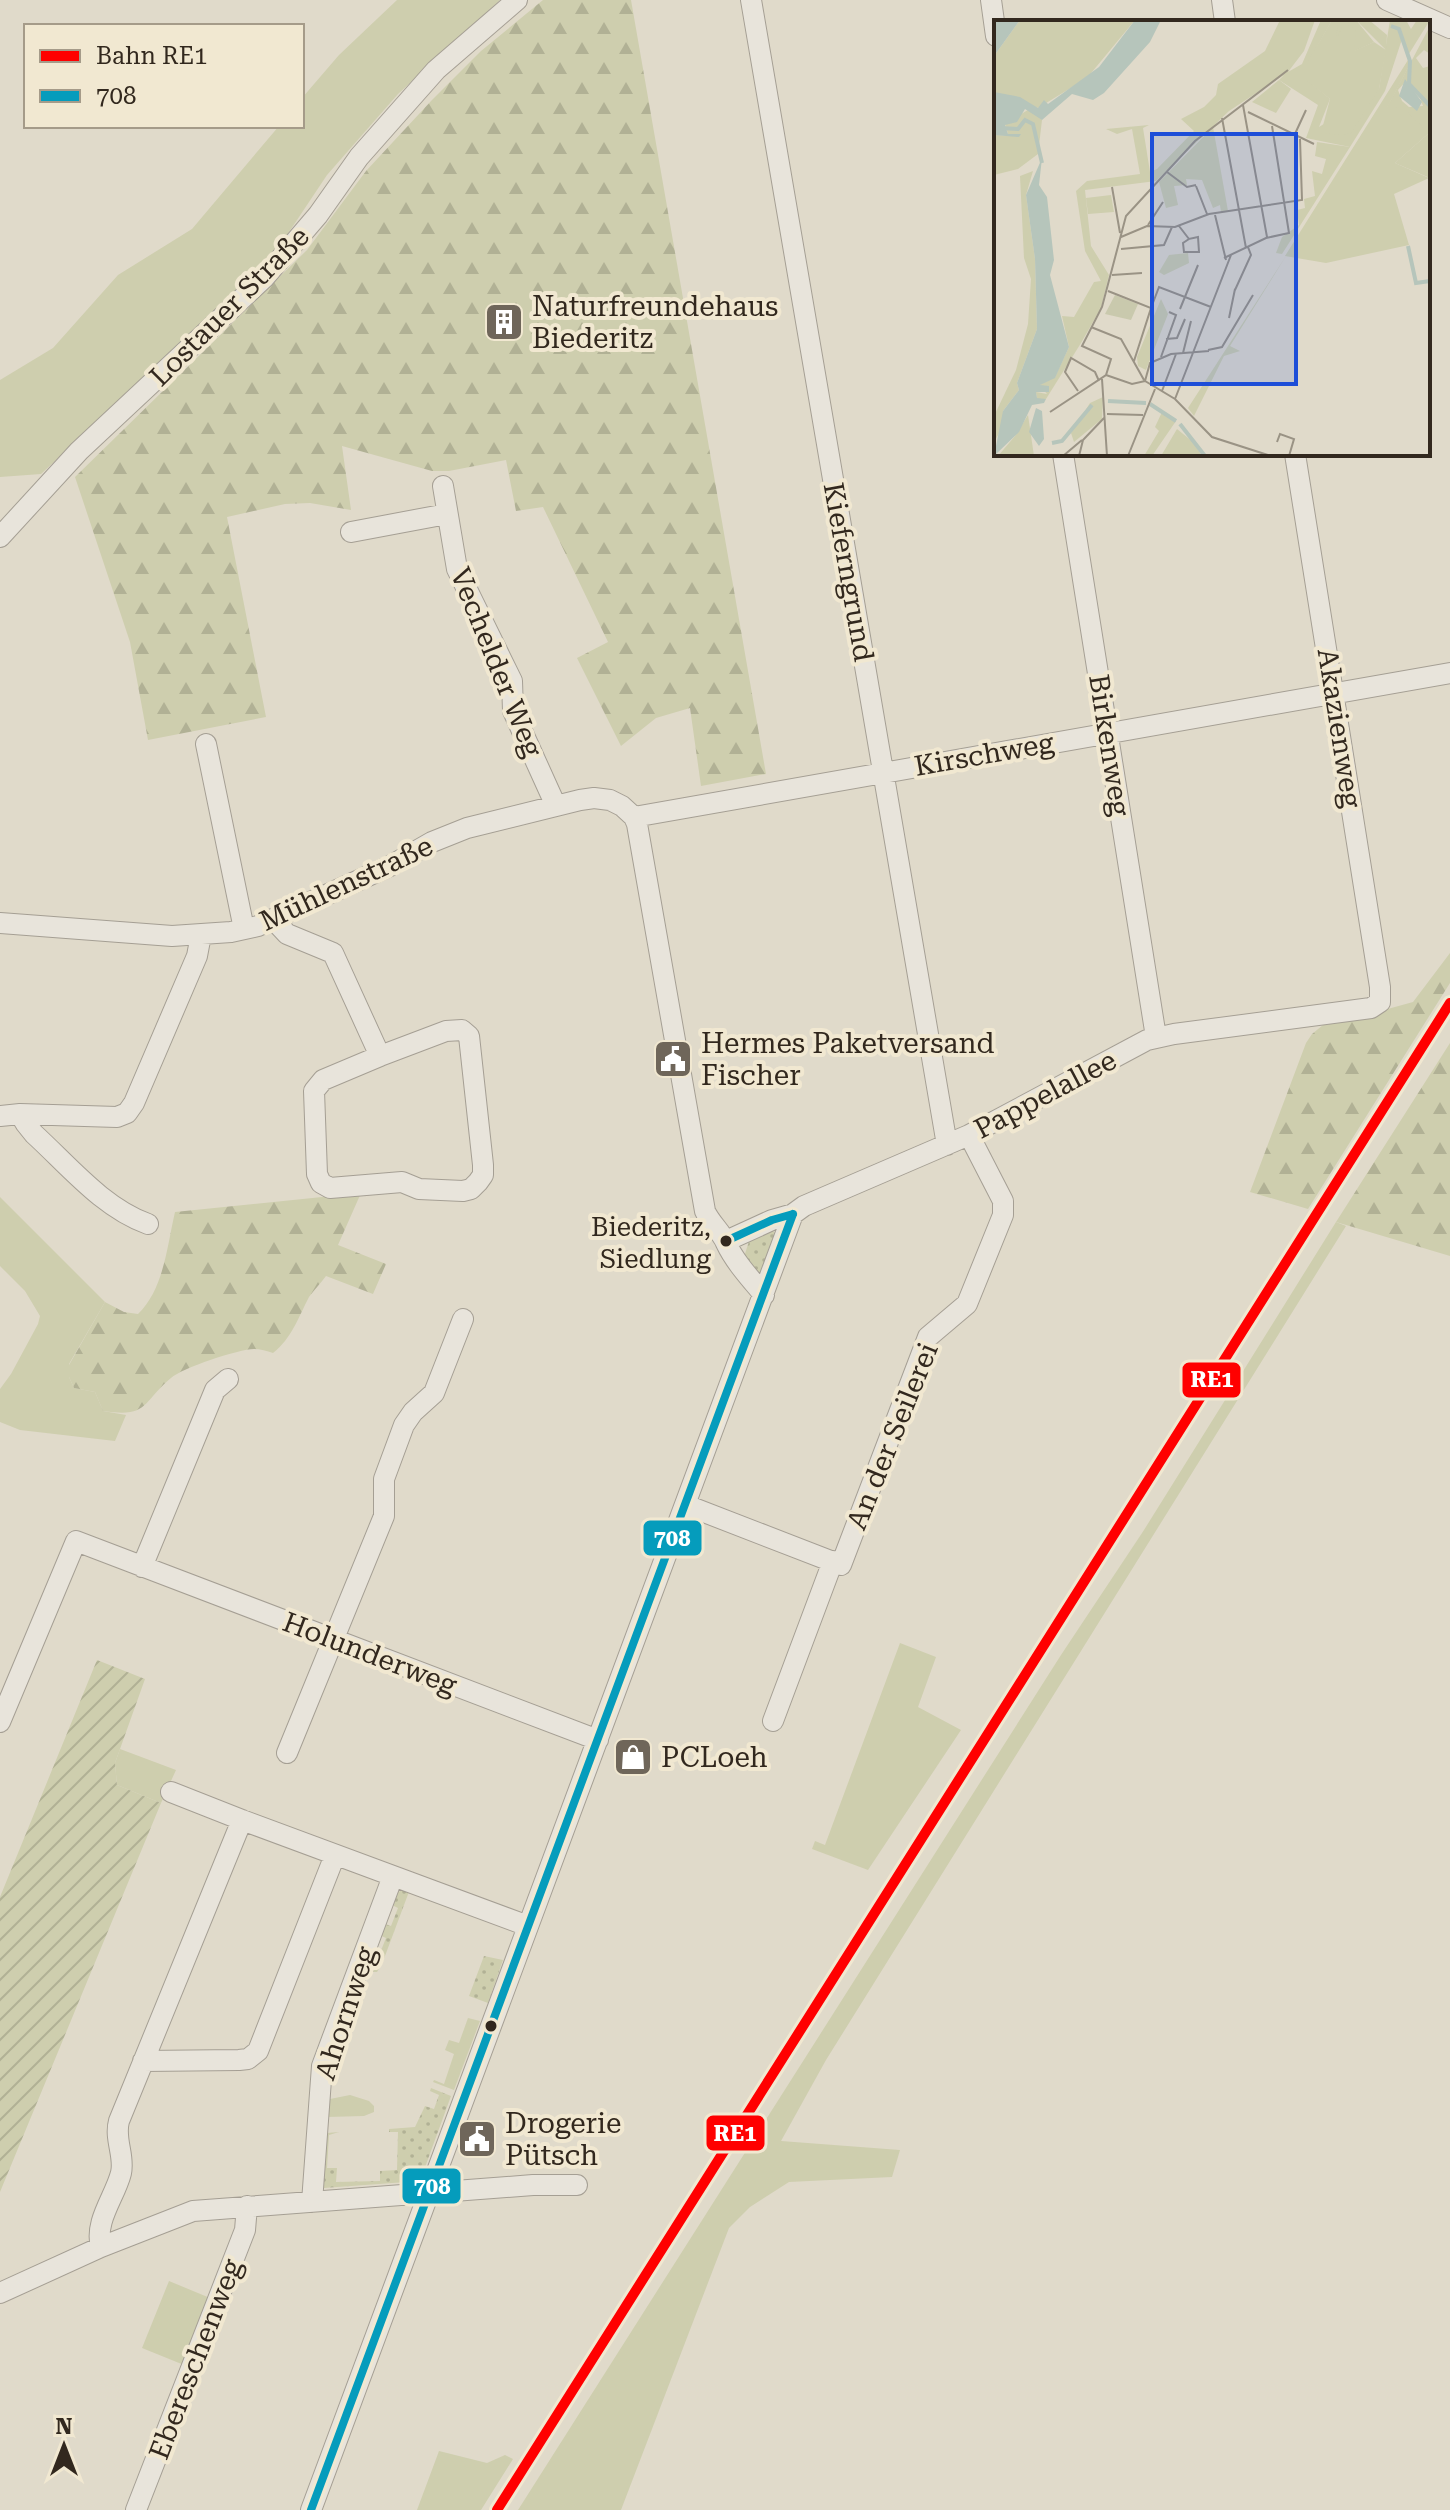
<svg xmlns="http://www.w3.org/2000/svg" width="1450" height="2510" font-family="'Roboto Serif',serif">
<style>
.grass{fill:#ceceae}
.forest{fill:url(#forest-firs)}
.park{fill:url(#park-dots)}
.garden{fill:url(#garden-furrows)}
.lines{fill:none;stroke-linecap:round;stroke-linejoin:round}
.minor-casing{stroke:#a59f94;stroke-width:22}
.minor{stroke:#e8e4db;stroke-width:20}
.bus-1-casing{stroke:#f1e8d1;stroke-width:14}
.bus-1{stroke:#059cbc;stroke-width:8}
.rail-1-casing{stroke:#f1e8d1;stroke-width:16}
.rail-1{stroke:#f00;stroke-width:10}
.bus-dot{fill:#32281e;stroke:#f1e8d1;stroke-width:3}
.labels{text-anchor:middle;stroke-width:8;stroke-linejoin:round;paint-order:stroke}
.bus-label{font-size:26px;fill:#32281e;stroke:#f1e8d1;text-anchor:end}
.street-label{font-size:28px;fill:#32281e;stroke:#f1e8d1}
.poi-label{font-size:28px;fill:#32281e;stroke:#f1e8d1;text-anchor:start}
.inset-river{fill:none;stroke:#b6c5bb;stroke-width:4}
.inset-road{fill:none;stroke:#9a9385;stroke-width:2}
.view{fill:#1d4ed8;fill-opacity:0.15;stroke:#1d4ed8;stroke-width:4}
.inset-edge{fill:none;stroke:#32281e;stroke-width:4}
.line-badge{stroke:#f1e8d1;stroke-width:3}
.badge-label{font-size:22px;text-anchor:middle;font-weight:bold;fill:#fff}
</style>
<defs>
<pattern id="forest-firs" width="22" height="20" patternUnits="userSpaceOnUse" patternTransform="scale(2)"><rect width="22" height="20" fill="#ceceae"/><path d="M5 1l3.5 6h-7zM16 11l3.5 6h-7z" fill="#b1b195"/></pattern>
<pattern id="park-dots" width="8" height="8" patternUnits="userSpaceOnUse" patternTransform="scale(2)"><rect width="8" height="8" fill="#ceceae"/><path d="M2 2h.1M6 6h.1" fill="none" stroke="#b1b195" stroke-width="1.8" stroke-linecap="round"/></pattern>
<pattern id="garden-furrows" width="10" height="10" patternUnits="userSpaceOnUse" patternTransform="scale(2)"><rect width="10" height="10" fill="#ceceae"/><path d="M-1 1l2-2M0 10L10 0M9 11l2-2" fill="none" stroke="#b1b195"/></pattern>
</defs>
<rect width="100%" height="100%" fill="#e0daca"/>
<path class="grass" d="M397 0H500L398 94 327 175 283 241 229 298 41 474 0 477V380L53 348 118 275 192 229 279 126H302V98L339 55Z
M0 1197 105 1302 69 1364V1377L74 1388 95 1392 103 1411 126 1415 115 1441 20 1430 0 1422V1389L11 1374 38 1324 40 1316 25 1291 0 1266Z
M1336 1222 1346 1226 826 2060 781 2141 900 2150 892 2177 789 2182 750 2207 729 2228 621 2510H518L1061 1655 1144 1530Z
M900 1643 936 1657 918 1707 961 1730 868 1870 812 1849 815 1841 825 1845Z
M120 1749 176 1770 161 1803 117 1785 115 1763Z
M468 2018 480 2021 454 2090 433 2082 434 2080 444 2084 454 2054 445 2050 449 2040 459 2043Z
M350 2095 369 2101 374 2106V2112L364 2116 327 2117 325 2100Z
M169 2281 210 2298 184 2365 142 2348Z
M439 2451 487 2463 505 2455 513 2459 481 2510H417Z"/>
<path class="forest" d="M543 0H631L766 774 701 786 690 708 656 718 621 746 577 658 608 642 543 507 516 511 506 460 449 471H432L342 446 351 510 310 503 285 504 227 517 266 717 148 740 130 642 75 477 307 250 366 171 432 100 481 51Z
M1450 953V983L1308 1209 1250 1192 1306 1043 1312 1034 1323 1025 1376 1017 1384 1010 1413 1002Z
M1450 1043V1256L1336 1222Z
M361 1193 338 1245 386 1264 373 1294 326 1276C321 1283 314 1290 309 1297 298 1318 292 1338 273 1353 267 1351 260 1349 254 1349 239 1349 182 1368 171 1378 141 1403 149 1418 103 1411L95 1392 74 1388 69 1377V1365L105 1302 124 1312 138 1314C164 1289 167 1246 175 1212Z"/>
<path class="park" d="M772 1230 777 1235 761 1277 744 1257 750 1238Z
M406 1889H410L382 1964 377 1972H373L369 1969 370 1955 378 1958 386 1938 377 1934 382 1923 391 1926 398 1908 388 1903 395 1893Z
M484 1956 503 1960 488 2003 469 1996Z
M431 2088 451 2096 420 2181 324 2188 320 2180 327 2133 339 2132 329 2135 327 2168H337L336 2182 380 2181V2171L397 2170 398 2132H389V2129L415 2127 425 2106 434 2109 439 2095 430 2091Z"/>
<path class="garden" d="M97 1660 145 1679 115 1763 117 1785 161 1803 0 2192V1897Z"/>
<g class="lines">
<defs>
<path id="minor" d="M751 0 947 1145
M991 0 996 36
M1222 0 1225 22
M1387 0 1450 28
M1063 454 1156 1037
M443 486 457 569 512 681 513 711 556 806
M351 532 447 514
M0 537 79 451 264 278 318 215 359 157 436 70 517 0
M206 744 244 929
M634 817 1450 673
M273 919 287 934 333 953 380 1056 446 1031 462 1030 469 1036 483 1165V1175L478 1182 471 1189 463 1191 419 1189 402 1182 330 1188 321 1183 317 1174 314 1091 323 1080 380 1056
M0 923 172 936 231 932 258 926 273 919 390 866 432 842 467 828 580 800 594 798 610 800 622 806 634 817 637 824 705 1211C710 1223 721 1231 726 1243 735 1262 750 1278 764 1295
M20 1114 26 1124 34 1134C69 1166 103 1208 148 1224
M0 1116 20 1114 117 1117 127 1113 134 1103 197 956 201 935
M726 1241 772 1220 793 1214 804 1206 969 1135 1147 1040 1174 1034 1371 1008 1380 1002V987L1295 454
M686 1505 841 1565 928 1337 967 1304 1003 1215V1201L969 1135
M142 1567 215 1390 228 1379
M773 1721 833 1561
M0 1722 76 1541 598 1740
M287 1753 384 1516V1479L404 1425 413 1412 434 1393 463 1319
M242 1820 528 1926
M143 2061 239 2060 248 2059 258 2051 335 1855
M312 2202 322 2066 393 1876
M101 2247C94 2221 115 2197 121 2173 125 2156 114 2139 119 2121L242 1820 171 1792
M0 2293 101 2247 193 2211 533 2185H577
M136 2510 245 2230 247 2206
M311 2510 793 1214"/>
</defs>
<use href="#minor" class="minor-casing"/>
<use href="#minor" class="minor"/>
<defs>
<path id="bus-1" d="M726 1241 772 1220 793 1214
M311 2510 793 1214"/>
</defs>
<use href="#bus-1" class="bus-1-casing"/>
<use href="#bus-1" class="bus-1"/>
<defs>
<path id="rail-1" d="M497 2510 1450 1003"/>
</defs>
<use href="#rail-1" class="rail-1-casing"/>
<use href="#rail-1" class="rail-1"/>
</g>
<defs>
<symbol id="building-square" viewBox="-11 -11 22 22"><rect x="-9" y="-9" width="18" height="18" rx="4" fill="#6f665a" stroke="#f1e8d1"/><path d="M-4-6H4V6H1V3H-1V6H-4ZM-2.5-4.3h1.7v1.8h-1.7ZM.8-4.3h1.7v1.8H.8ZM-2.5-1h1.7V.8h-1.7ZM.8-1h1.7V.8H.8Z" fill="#fff"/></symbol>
<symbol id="civic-square" viewBox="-11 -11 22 22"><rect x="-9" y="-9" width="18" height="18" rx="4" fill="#6f665a" stroke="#f1e8d1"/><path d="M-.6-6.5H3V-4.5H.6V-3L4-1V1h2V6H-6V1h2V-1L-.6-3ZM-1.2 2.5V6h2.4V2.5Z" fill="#fff"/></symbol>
<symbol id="shop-square" viewBox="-11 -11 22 22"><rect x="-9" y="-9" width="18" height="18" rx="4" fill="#6f665a" stroke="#f1e8d1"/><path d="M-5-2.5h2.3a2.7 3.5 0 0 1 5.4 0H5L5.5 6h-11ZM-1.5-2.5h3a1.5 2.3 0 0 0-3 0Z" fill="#fff"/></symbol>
</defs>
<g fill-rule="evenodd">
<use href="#building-square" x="482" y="300" width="44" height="44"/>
<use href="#civic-square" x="651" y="1037" width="44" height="44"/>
<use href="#shop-square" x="611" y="1735" width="44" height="44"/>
<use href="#civic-square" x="455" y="2117" width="44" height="44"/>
</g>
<g class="bus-dot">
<circle cx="726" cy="1241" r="7"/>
<circle cx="491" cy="2026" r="7"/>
</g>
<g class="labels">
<g class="bus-label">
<text x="711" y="1236">Biederitz,<tspan x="711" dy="32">Siedlung</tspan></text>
</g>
<g class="street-label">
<text transform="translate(229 306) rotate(-45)" y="10">Lostauer Straße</text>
<text transform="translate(849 572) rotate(80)" y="10">Kieferngrund</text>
<text transform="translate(497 662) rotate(68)" y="10">Vechelder Weg</text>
<text transform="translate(1340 728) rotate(81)" y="10">Akazienweg</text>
<text transform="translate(1110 745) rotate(81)" y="10">Birkenweg</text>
<text transform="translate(984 754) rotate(-10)" y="10">Kirschweg</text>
<text transform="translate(346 883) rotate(-25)" y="10">Mühlenstraße</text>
<text transform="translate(1045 1094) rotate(-28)" y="10">Pappelallee</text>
<text transform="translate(892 1436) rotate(-68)" y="10">An der Seilerei</text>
<text transform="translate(370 1653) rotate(21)" y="10">Holunderweg</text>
<text transform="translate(345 2013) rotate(-72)" y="10">Ahornweg</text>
<text transform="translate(195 2359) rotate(-69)" y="10">Ebereschenweg</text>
</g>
<g class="poi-label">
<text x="532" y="316">Naturfreundehaus<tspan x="532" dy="32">Biederitz</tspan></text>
<text x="701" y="1053">Hermes Paketversand<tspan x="701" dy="32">Fischer</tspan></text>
<text x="661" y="1767">PCLoeh</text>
<text x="505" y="2133">Drogerie<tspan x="505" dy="32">Pütsch</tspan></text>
</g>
</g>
<g transform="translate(994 20)">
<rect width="436" height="436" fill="#e0daca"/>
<path d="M26 0H141L93 58 44 88 0 72V36ZM286 0H321L310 31 294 52 308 44 327 0H338L313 45 312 59 336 79 325 107 385 69 396 0H412L417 9 423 0H436L413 37 408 19 391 71 356 127 312 118 324 85 285 60 290 55 235 91 162 161 91 170 97 226 115 255 107 288 87 323 52 379H43L42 372 53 374 45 365 61 357 75 327 68 296 80 297 100 262 107 261 91 231 82 171 93 161 146 154 138 109 123 114 112 109 155 105 149 108 156 152 163 149 200 111 187 99 210 87 222 75 224 64 271 31ZM345 0H362L380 22 359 32 338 19ZM436 6V34L430 30 422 38 429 48 436 46V158L401 143 435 113 392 89ZM412 61 426 78 429 86 415 87 408 81 404 70ZM37 88 48 100 44 134 24 149 0 155V115L25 116 14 114 11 104ZM39 151 32 175 41 239 43 309 23 363 25 370 9 391 10 405 0 422V396L22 350 34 304 37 259 30 238 26 156ZM117 175 120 192 94 194 92 178ZM292 236 236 326 246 331 230 336 200 396 194 388ZM168 392 182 401 158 436H150L165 411 161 407Z" fill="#ceceae" fill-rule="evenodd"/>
<path d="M338 0H345L341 21 351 2 362 11 360 31 380 22 392 30 385 69 357 113 346 115 327 113 336 79 312 60V45ZM414 40 417 42 393 88 408 87 435 113 401 143 435 158 400 174 415 225 332 243 291 236ZM285 60 297 69 282 93 258 82ZM219 107 234 191 227 192 226 185 219 188 208 160 192 159 193 165 180 166 184 185 172 188 165 162ZM323 122 356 127 288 234 282 233 288 217 305 205 303 190 311 188 310 179 321 176 318 151 328 154 332 139 321 136ZM194 233 195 243 170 255 165 252 175 235Z" fill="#ceceae"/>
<path d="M362 0H375L393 15 392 30Z" fill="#ceceae"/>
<path d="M121 275 144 284 137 300 111 294Z" fill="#c9c9ad"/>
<path d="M109 377 108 399 80 422 77 413 96 383ZM34 395 40 436H4L21 416Z" fill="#ceceae"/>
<path d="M167 279 174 294 152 350 144 346 143 337ZM183 409 199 422 208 436H167Z" fill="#ceceae"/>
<path d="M0 0H26L0 36ZM141 0H167L156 22 110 73 99 80 78 74 48 100 31 89 23 102 11 105 14 114H27L25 117 0 115V72L26 77 44 88 50 80 54 84 105 47ZM411 59 428 82 423 91 405 76ZM48 138 45 165 53 177 60 240 56 255 75 327 61 358 46 365 55 366V372H42L43 378 52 379 50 383 38 385 25 412 0 436 9 391 25 370 23 363 43 309 41 239 32 175ZM42 388 48 391 50 419 45 426 35 412Z" fill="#b6c5bb"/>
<path class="inset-river" d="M397 6 405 9 416 41 415 64 436 86M7 108 24 109 31 100 39 104 48 143M414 226 422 263 436 261M114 381 152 383M156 384 182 401M186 404 211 436M58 423 68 421 98 385"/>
<path class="inset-road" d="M249 85 273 217M254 92 320 124M228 98 252 228M300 116 312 90M173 152 193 167 202 165M202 166 213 194M118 167 126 213M221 195 232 240M154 205 169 182M185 206 195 219 204 217 205 232H190L189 223 195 219M127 217 153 206 181 207 215 194 308 180 306 119M127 229 170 225 178 207M230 238 272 218 295 213 278 106M118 255 148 253M241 270 257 235 254 227M114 271 157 288 140 341M157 288 165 267 217 287M186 289 204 245M235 298 241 269M97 307 127 319 150 360M172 319 183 318 191 299M214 330 228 327 259 275M189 333 197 301M167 337 182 295 175 292M112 355 138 364 151 361 181 379 218 417 277 436M108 359 113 436M151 361 156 343 177 334 215 331M84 371 71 352 77 338 101 352 105 361M168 371 182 334M181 379 237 235M56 392 112 355 117 339 88 326 108 287 132 196 201 121 294 50M113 394 149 395M283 422 286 414 300 419 295 436M69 436 88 420M85 436 89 420 110 398M134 436 161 369"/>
<path class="view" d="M158 114H302V364H158Z"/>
<rect width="436" height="436" class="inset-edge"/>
</g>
<g class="line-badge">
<rect x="1181" y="1361" width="61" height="38" rx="8" fill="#f00"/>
<rect x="642" y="1519" width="61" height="38" rx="8" fill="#059cbc"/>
<rect x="705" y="2114" width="61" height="38" rx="8" fill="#f00"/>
<rect x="401" y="2167" width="61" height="38" rx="8" fill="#059cbc"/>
</g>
<g class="badge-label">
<text x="1212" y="1387">RE1</text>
<text x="672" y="1546">708</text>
<text x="735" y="2141">RE1</text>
<text x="432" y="2194">708</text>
</g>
<rect x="24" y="24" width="280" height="104" fill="#f1e8d1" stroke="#a59b89" stroke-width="2"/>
<rect x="40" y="50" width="40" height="12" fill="#ff0000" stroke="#a59b89" stroke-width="2"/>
<text x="96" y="64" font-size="24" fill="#32281e">Bahn RE1</text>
<rect x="40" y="90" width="40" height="12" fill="#059cbc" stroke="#a59b89" stroke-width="2"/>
<text x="96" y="104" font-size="24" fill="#32281e">708</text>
<g transform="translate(64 2446)" stroke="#f1e8d1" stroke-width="6" paint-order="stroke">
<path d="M0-6L14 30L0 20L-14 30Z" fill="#32281e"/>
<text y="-12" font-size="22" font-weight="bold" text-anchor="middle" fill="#32281e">N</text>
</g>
</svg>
